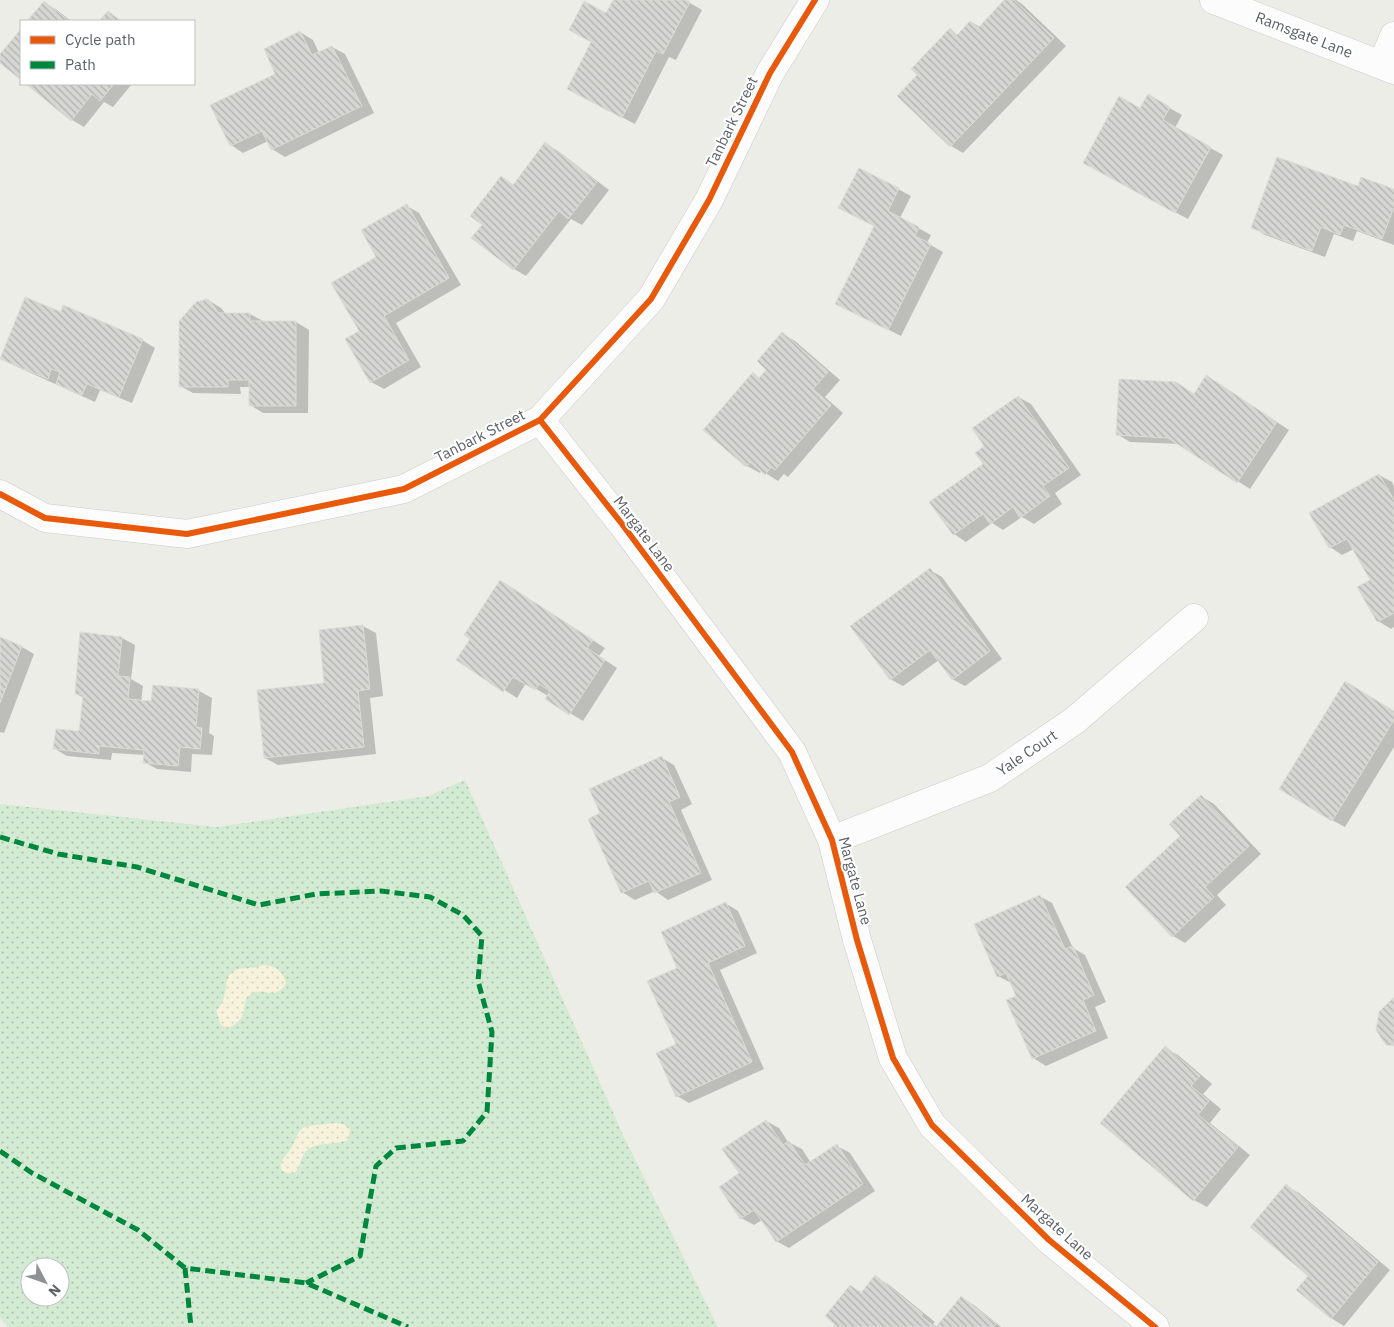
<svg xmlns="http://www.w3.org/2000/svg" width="1394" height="1327" font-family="'IBM Plex Sans',sans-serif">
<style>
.green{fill:url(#green-dots);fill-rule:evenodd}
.sand{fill:url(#sand-dots)}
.shadow{fill:#0003}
.building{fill:url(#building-back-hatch);stroke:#dddcd6}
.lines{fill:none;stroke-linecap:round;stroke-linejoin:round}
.street-casing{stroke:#cacbca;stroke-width:29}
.street{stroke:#fcfcfc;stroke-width:28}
.quiet{stroke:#00873e;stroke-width:5;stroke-dasharray:10 5;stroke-linecap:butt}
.cycleway-casing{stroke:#fff;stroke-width:9}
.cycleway{stroke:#e8590c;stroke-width:6}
.labels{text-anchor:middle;stroke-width:4;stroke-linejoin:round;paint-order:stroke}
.street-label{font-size:15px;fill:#5c6067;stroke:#fff}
</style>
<defs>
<pattern id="green-dots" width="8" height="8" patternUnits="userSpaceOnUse" patternTransform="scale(1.25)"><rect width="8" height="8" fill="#d4ebd3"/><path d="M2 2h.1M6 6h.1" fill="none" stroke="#afc2af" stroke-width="1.8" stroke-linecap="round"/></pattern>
<pattern id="sand-dots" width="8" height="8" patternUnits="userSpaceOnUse" patternTransform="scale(1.25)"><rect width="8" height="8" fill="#f6f2dc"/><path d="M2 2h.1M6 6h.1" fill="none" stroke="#d5d2c0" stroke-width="1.8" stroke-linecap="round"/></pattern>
<pattern id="building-back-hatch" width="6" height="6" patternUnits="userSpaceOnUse" patternTransform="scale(1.25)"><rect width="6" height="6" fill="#d6d6d3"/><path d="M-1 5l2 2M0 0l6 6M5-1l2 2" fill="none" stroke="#b1b1af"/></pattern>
</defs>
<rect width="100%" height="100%" fill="#edede8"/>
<path class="green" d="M465 780 625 1139 718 1327H8L0 1318V804L217 827 428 796ZM30 1267H60V1297H30Z"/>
<path class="sand" d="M263 965C274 965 283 971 286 983 276 1002 261 986 251 994 237 1004 254 1015 228 1028L221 1025 216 1011C219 1007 223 1002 224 997 228 986 224 976 236 970 245 966 252 970 263 965Z
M336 1123 343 1124 350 1129 348 1140C334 1146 310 1140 303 1156 300 1162 299 1167 296 1172 293 1173 289 1174 285 1172 273 1166 289 1153 292 1147 296 1140 297 1130 305 1127 311 1125 329 1124 336 1123Z"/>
<path class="shadow" d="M614 0H685L702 10 676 60 669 57 635 124 581 96 593 42Z
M1006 0H1016L1022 4 1066 46 963 153 951 146 919 75 950 30 958 35 971 22 980 27Z
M45 3 57 10 71 21H29Z
M300 32 313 40 319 53 332 47 345 54 374 113 285 157 272 149 268 141 243 153 231 145 277 74Z
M28 84H132L113 107 104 102 84 127 72 120Z
M1148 96 1182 115 1175 128 1223 155 1188 219 1097 170 1140 109Z
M545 144 558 151 609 190 582 225 571 219 526 276 514 269 473 238 483 225 501 178 514 185Z
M1359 188 1394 191V245L1357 231 1353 241 1334 234 1325 257 1265 235 1252 227Z
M898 189 911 196 900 218 931 235 927 243 943 252 901 336 837 304Z
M407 206 419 213 461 285 396 323 421 367 384 389 371 382 361 332 378 257Z
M25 299 61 314 64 307 142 340 155 348 132 403 100 390 95 402 13 365 0 358Z
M208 300 221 308 226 314H250L263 321 296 322 309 330 308 413H263L250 405V387H240L241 394 193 393 180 386Z
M783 334 795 341 840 380 825 397 843 413 788 477 784 474 778 481 762 471 760 473 747 466 705 429 753 374 761 378 768 370Z
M1219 384 1289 430 1250 489 1180 444 1130 442 1117 434Z
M1018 397 1031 404 1081 475 1055 493 1062 504 1034 524 1022 517 1003 530 992 523 966 542 954 534 985 464 986 446Z
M1379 475 1392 482 1394 487V627L1391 629 1378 621 1371 580 1354 549 1342 555 1330 547Z
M930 570 942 577 1002 659 965 686 952 679 939 660 903 686 890 679Z
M513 589 605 648 599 656 617 668 583 721 547 699 548 696 526 683 517 698 458 660Z
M363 626 376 633 383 696 370 698 376 754 278 765 265 758 326 684 320 631Z
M81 634 122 638 135 645 131 679 143 686 141 702 152 703 154 686 199 691 212 698 209 733 214 736 212 755 192 754 191 772 157 769 144 762 145 755 112 753 111 760 67 756 55 749 80 733 84 698 76 694Z
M0 639 22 647 34 654 4 733 0 732Z
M1394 712V747L1345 827 1332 820Z
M662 758 674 765 692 804 681 810 712 880 668 900 655 891 635 900 622 892 590 820 602 814Z
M1201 796 1214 804 1261 854 1217 895 1226 905 1185 943 1173 936 1181 836Z
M1039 896 1052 903 1073 948 1085 955 1106 1002 1095 1007 1108 1038 1046 1066 1033 1058 1018 997 1011 983 998 976Z
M725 903 738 911 757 953 720 970 764 1069 689 1103 677 1096 679 968Z
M1165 1048 1178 1055 1212 1084 1203 1094 1221 1109 1210 1123 1250 1155 1207 1207 1194 1200 1102 1123Z
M766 1121 779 1128 788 1142 802 1149 811 1163 837 1146 850 1153 875 1191 789 1248 776 1241 762 1220 754 1225 741 1218 740 1174Z
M1286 1186 1299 1193 1390 1270 1344 1326 1331 1318 1310 1276Z
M875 1277 888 1284 935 1322 933 1324 937 1327H835L850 1286 863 1293Z
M962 1298 974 1305 1001 1327H938Z"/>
<path class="building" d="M613 0H687L690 2 663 54 656 51 622 118 567 89 591 42 569 30 584 1 606 13Z
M1004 0H1014L1054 38 950 147 897 96 917 75 911 69 950 28 957 35 970 21 978 28Z
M44 1 69 21H27Z
M108 11 121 21H99Z
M21 29V80L0 63V54Z
M300 31 312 55 332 46 362 106 271 150 262 131 230 146 210 105 275 74 264 49Z
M26 84H114L100 101 92 94 71 121Z
M1148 94 1170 107 1163 120 1211 147 1175 213 1083 163 1119 96 1140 108Z
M545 142 597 182 568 219 559 211 513 270 471 238 482 225 470 216 501 176 513 185Z
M1277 157 1358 186 1361 177 1394 189V207L1382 239 1344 225 1340 235 1321 227 1312 251 1251 228Z
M859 168 899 188 888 211 919 227 915 236 931 244 888 330 835 304 874 226 838 208Z
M407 204 449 278 384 316 409 360 370 383 345 339 359 331 331 283 376 257 361 230Z
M25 297 61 312 63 305 143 339 119 397 87 384 82 395 56 384 60 372 51 369 48 379 0 359Z
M208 299 219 313H250V321H296V406H249V380H228V387H179V321L196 302Z
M782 332 828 372 813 389 831 405 775 470 771 467 765 475 750 462 746 467 703 430 753 372 759 378 766 370 757 361Z
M1206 375 1277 422 1237 483 1168 438 1116 435 1119 379 1176 382 1194 394Z
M1018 396 1069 468 1043 486 1050 496 1020 518 1013 507 990 524 983 514 953 535 929 502 983 464 975 453 984 446 972 428Z
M1379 474 1394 500V613L1377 622 1357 587 1370 580 1347 539 1329 548 1309 513Z
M930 568 990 651 952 680 930 650 890 680 850 626Z
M500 580 593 640 587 648 605 660 569 715 545 699 550 691 539 684 535 690 513 677 503 692 456 660 470 639 464 635Z
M363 625 370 689 358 691 364 747 264 758 257 690 324 683 319 630Z
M80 632 122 637 118 676 130 677 128 699 151 701 153 685 199 689 196 727 202 728 200 749 180 747 178 766 143 763 144 750 99 746V754L53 749 56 729 79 731 83 695 75 694Z
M0 637 22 646 0 703Z
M1345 681 1394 711V720L1332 821 1279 789Z
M662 756 680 797 669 802 701 873 654 893 649 881 621 893 588 819 600 813 589 789Z
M1201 795 1249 846 1205 887 1214 897 1172 937 1125 887 1180 836 1169 824Z
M1040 895 1065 949 1073 946 1094 995 1083 1000 1096 1031 1032 1059 1006 1000 1016 996 1006 973 997 977 974 924Z
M726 902 745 946 708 963 752 1062 676 1097 656 1053 676 1044 647 981 677 968 661 932Z
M1393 998H1394V1046L1386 1045 1376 1030 1379 1012Z
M1165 1046 1200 1076 1191 1086 1209 1101 1198 1115 1238 1147 1193 1201 1100 1123Z
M766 1120 783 1145 789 1141 805 1165 837 1144 863 1184 776 1242 754 1210 740 1219 719 1187 739 1173 722 1149Z
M1286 1184 1378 1262 1331 1319 1296 1290 1308 1276 1250 1227Z
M875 1275 923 1314 921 1316 935 1327H833L835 1325 825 1316 850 1285 861 1293Z
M961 1296 996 1324 993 1327H936Z"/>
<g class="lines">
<defs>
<path id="street" d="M1214 0 1394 70
M1382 65 1394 36
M540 420 622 524 792 752 832 840 857 940 893 1058 932 1125 1049 1240 1155 1327
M0 494 45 518 187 534 404 489 540 420 651 299 709 200 770 73 815 0
M832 840 990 778 1074 721 1194 618"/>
</defs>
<use href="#street" class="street-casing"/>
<use href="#street" class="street"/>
<path class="quiet" d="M0 837 58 854 137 867 259 905 316 894 381 891 430 897 463 915 482 936 478 981 492 1032 487 1112 463 1141 396 1148 376 1166 360 1256 306 1283
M0 1151 32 1173 138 1230 185 1268 306 1283 408 1327
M185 1268 191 1327"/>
<defs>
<path id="cycleway" d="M540 420 622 524 792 752 832 840 857 940 893 1058 932 1125 1049 1240 1155 1327
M0 494 45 518 187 534 404 489 540 420 651 299 709 200 770 73 815 0"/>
</defs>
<use href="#cycleway" class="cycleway-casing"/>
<use href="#cycleway" class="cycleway"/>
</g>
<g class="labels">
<g class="street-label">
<text transform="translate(1304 35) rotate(21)" y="5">Ramsgate Lane</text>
<text transform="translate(732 122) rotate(-64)" y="5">Tanbark Street</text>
<text transform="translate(480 436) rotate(-27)" y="5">Tanbark Street</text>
<text transform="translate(644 534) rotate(53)" y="5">Margate Lane</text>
<text transform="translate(1027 753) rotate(-34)" y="5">Yale Court</text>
<text transform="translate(855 881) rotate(75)" y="5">Margate Lane</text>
<text transform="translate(1057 1227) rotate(42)" y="5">Margate Lane</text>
</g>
</g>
<rect x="20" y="20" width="175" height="65" fill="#ffffff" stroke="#bebfc2"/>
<rect x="30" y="36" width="25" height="8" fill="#e8590c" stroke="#bebfc2"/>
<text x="65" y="45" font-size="15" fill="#5c6067">Cycle path</text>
<rect x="30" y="61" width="25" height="8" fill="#00873e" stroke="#bebfc2"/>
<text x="65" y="70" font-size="15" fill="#5c6067">Path</text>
<g transform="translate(45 1282) rotate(131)"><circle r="24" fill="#ffffff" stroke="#bebfc2"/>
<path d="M0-4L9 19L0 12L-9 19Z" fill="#8f9194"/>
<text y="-8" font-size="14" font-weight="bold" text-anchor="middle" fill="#5c6067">N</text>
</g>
</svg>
